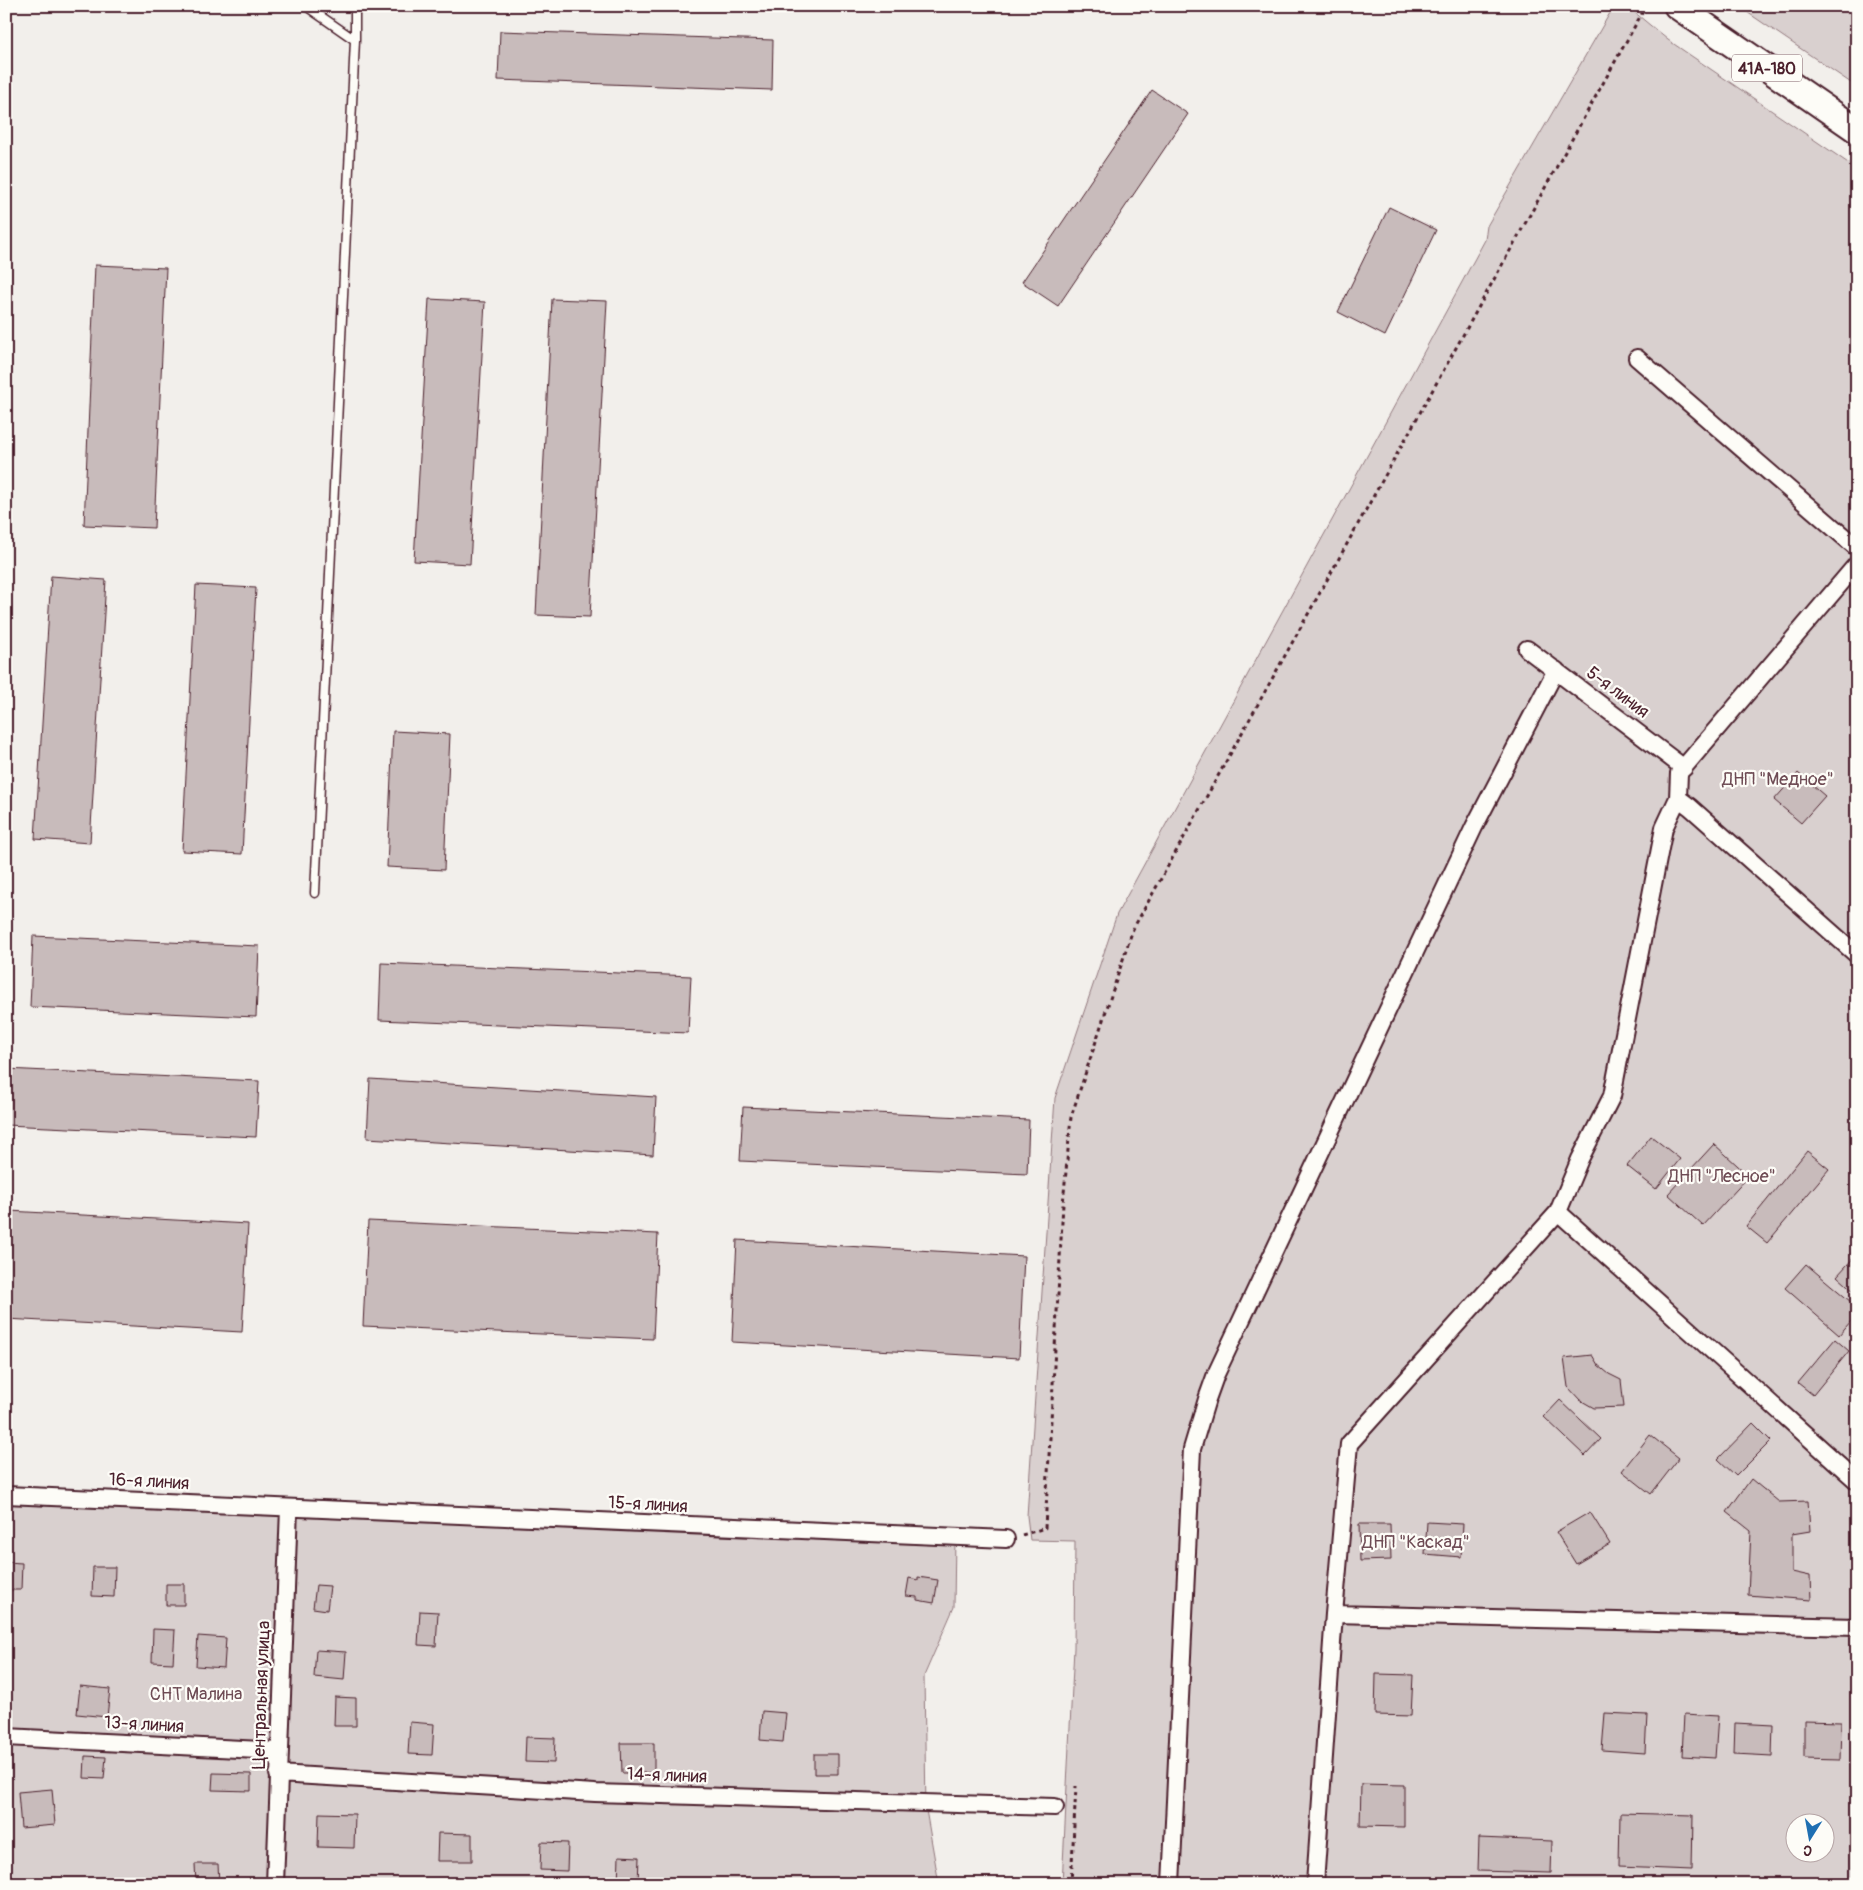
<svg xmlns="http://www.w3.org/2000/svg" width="1863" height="1890" font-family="Pangolin,sans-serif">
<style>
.green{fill:#d9d0cf;stroke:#92787d;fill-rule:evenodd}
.building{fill:#c8bbbb;stroke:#4a1f2b}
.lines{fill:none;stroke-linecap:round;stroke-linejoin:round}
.service-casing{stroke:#4a1f2b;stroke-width:11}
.minor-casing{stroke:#4a1f2b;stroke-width:20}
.primary-casing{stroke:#4a1f2b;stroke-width:29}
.path{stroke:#4a1f2b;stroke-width:3;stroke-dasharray:4 4;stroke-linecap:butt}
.service{stroke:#fdfcf7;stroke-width:8}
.minor{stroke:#fdfcf7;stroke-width:16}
.primary{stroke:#fdfcf7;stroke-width:25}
.labels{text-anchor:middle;stroke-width:4.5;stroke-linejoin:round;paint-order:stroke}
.shield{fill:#fdfcf7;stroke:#806168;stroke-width:1}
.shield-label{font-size:16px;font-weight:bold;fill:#4a1f2b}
.street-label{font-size:18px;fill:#4a1f2b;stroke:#fdfcf7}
.park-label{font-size:18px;fill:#6e4b54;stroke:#fdfcf7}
</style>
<rect width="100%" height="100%" fill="#f2efeb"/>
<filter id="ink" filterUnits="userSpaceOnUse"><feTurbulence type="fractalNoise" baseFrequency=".02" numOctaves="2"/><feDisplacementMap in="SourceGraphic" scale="10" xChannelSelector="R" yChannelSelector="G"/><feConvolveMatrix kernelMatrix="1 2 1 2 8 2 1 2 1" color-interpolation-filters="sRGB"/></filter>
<g filter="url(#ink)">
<path class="green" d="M1614 6H1627L1668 40 1857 169V1884H1062L1074 1648 1075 1541 1030 1540 1027 1516 1055 1098 1117 914 1485 240 1487 226ZM1796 1822H1826V1852H1796Z
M1738 6H1857V87Z
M6 1495 955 1537 954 1607 924 1676 926 1810 939 1884H6Z"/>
<path class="building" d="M500 31 773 40 772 90 498 80Z
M1152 90 1188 114 1058 306 1022 282Z
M1389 207 1436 230 1385 336 1338 312Z
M95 265 166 268 154 528 84 525Z
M429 299 485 302 470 564 414 561Z
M552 299 607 301 590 617 536 615Z
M51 576 106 580 90 843 35 839Z
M196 585 256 588 242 854 182 851Z
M393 731 450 734 444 870 387 867Z
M1798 773 1825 796 1801 823 1774 800Z
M33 936 259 946 256 1017 30 1007Z
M381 963 691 976 688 1033 379 1020Z
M6 1069 259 1081 256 1137 6 1125Z
M370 1079 656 1097 653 1155 367 1138Z
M743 1107 1029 1120 1027 1174 740 1161Z
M1651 1136 1680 1159 1656 1189 1627 1166Z
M1714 1144 1749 1176 1703 1226 1668 1194Z
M1807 1151 1829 1169 1767 1243 1746 1226Z
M9 1211 248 1224 242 1332 6 1319V1268Z
M368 1221 658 1234 653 1339 363 1326Z
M737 1240 1024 1256 1019 1358 732 1342Z
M1857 1254V1294L1837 1276Z
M1806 1264 1857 1307V1314L1839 1335 1785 1288Z
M1835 1339 1849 1351 1813 1395 1798 1383Z
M1592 1355 1598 1365 1609 1374 1621 1380 1624 1407 1594 1408 1580 1400 1568 1387 1564 1358Z
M1560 1400 1601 1439 1585 1456 1544 1417Z
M1753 1423 1771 1441 1736 1476 1718 1459Z
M1650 1435 1679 1458 1651 1494 1622 1471Z
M1751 1479 1779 1502 1808 1501 1810 1531 1792 1534V1572L1810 1576 1811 1600 1748 1595 1751 1531 1727 1512Z
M1590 1512 1610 1544 1576 1564 1556 1532Z
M1427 1522 1463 1524 1461 1557 1425 1554Z
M1359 1524H1390L1391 1560 1360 1561Z
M6 1562 22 1563 21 1590H6Z
M93 1567H115L114 1597 92 1596Z
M918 1577 938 1580 934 1603 917 1600V1597L906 1596 909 1578 918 1580Z
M166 1584H184V1605H166Z
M316 1585 330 1586 327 1610 313 1608Z
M420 1611 438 1612 436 1646 418 1645Z
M153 1629 175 1630 173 1663 152 1662Z
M198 1636 226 1638 224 1668 196 1666Z
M316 1650 346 1652 344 1680 314 1677Z
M1376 1674 1413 1675 1411 1716 1375 1715Z
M80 1686 110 1689 107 1717 77 1714Z
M335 1697 356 1698V1726H334Z
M762 1711 786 1713 783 1742 760 1740Z
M1605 1713 1647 1715 1645 1753 1602 1750Z
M1684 1714 1718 1716 1715 1758 1682 1756Z
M1804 1721 1841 1722 1840 1759 1804 1758Z
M410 1722 434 1724 432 1755 408 1754Z
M1735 1723 1773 1725 1772 1756 1734 1754Z
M526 1737 555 1738 554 1763 525 1762Z
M621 1743H654V1773H622Z
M814 1754H838V1774H814Z
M85 1756 106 1757 104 1779 84 1778Z
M213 1773 251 1774V1791L212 1790Z
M1361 1784 1404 1785V1827L1360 1826Z
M52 1789 55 1825 21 1828 18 1792Z
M319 1813 355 1814 354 1848 318 1847Z
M1620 1813 1693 1815 1692 1870 1619 1867Z
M438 1833 472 1834V1861H437Z
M1479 1838 1552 1841 1551 1873 1478 1871Z
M541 1842 568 1843 567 1871 540 1870Z
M619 1856 639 1857 638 1884H618Z
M195 1864H218L219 1884H196Z"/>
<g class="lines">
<defs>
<path id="service" d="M306 6 355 40V6
M315 893 355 40"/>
<path id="minor" d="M1637 358 1857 548
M1857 564 1679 773 1678 798 1664 828 1612 1096 1580 1159 1558 1212 1857 1481
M1527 649 1684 768
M1678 798 1690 807 1857 955
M6 1495 1006 1539
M1334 1614 1857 1627
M6 1737 279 1751
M278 1774 595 1793 1055 1807
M275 1884 289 1508
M1171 1884 1192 1449 1207 1399 1216 1374 1474 827 1556 670
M1315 1884 1334 1614 1349 1444 1558 1212"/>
<path id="primary" d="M1677 6 1857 130"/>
</defs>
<use href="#service" class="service-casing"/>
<use href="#minor" class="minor-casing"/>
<use href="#primary" class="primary-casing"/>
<path class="path" d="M1022 1535 1045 1528 1063 1204 1071 1117 1133 929 1646 6
M1071 1884 1076 1786"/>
<use href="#service" class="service"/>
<use href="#minor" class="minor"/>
<use href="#primary" class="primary"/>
</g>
</g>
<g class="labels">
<rect class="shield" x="1732" y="54.5" width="70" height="27" rx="4"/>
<g class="shield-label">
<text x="1767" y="74">41А-180</text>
</g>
<g class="street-label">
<text transform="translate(1618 692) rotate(37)" y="6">5-я линия</text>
<text transform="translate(149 1481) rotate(3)" y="6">16-я линия</text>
<text transform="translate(648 1504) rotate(3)" y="6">15-я линия</text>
<text transform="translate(261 1695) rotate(-88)" y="6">Центральная улица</text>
<text transform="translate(144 1724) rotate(3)" y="6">13-я линия</text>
<text transform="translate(667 1775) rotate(2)" y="6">14-я линия</text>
</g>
<g class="park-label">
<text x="1778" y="785">ДНП "Медное"</text>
<text x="1722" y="1182">ДНП "Лесное"</text>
<text x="1416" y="1548">ДНП "Каскад"</text>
<text x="196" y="1700">СНТ Малина</text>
</g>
</g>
<rect width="1863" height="1890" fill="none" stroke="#fdfcf7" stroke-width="25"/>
<rect x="12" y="12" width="1838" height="1865" fill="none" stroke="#4a1f2b" stroke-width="2" filter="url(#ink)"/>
<g transform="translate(1810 1838) rotate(191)"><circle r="24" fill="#fdfcf7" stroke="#b5a4a5"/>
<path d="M0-4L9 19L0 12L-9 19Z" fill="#1f6fb2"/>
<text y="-8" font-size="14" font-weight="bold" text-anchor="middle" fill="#4a1f2b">С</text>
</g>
</svg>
